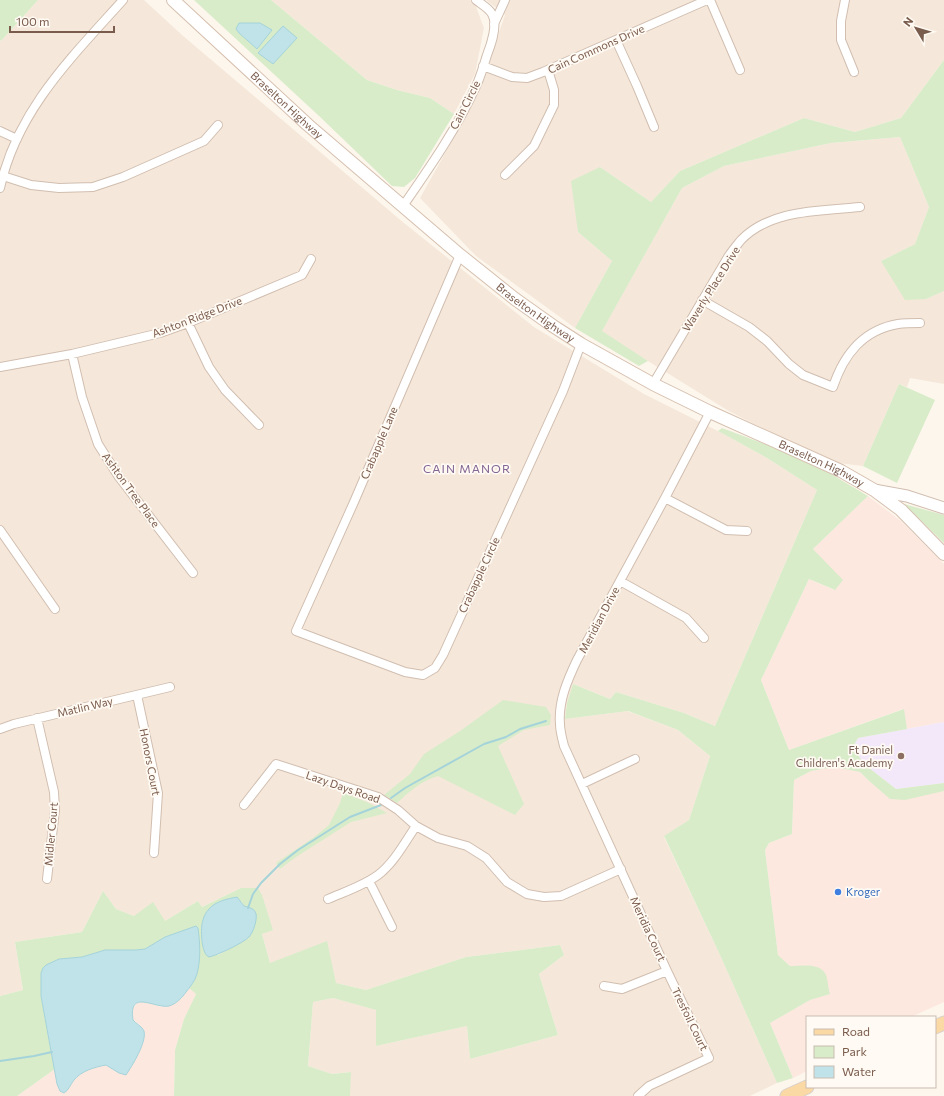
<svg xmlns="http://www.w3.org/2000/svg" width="944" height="1096" font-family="Commissioner,sans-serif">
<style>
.residential{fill:#f5e8da}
.commercial{fill:#fde8e0}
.education{fill:#f3e8fa}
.green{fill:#d8ecc9;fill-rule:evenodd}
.water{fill:#bfe3e8;stroke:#a5d3da}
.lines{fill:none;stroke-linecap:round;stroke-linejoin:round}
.stream{stroke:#a5d3da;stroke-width:2}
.minor-casing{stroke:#d1beb0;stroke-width:10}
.tertiary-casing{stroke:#d1beb0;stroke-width:13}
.secondary-casing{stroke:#d6c0b0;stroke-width:14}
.primary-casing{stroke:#dad1cd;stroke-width:15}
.minor{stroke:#fff;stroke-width:8}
.tertiary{stroke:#fff;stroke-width:11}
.secondary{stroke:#fff;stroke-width:12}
.primary{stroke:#fbd9a5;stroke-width:13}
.education-dot{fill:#8d6e63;stroke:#fffaf3;stroke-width:1.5}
.shop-dot{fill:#3f7fe0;stroke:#fffaf3;stroke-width:1.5}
.labels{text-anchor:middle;stroke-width:3.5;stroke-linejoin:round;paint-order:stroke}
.street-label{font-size:11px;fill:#7a5c4d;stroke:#fffaf3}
.education-label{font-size:11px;fill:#785e54;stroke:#fffaf3;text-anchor:end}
.shop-label{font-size:11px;fill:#366cbe;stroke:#fffaf3;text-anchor:start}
.neighbourhood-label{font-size:12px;letter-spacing:1px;fill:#846695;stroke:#fffaf3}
</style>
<rect width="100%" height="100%" fill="#fdf6ec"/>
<path class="residential" d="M38 0H144L182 35 404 223 534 327 644 394 718 431 767 458 817 490 715 726 684 713 616 692 610 699 573 684 567 703 565 719 627 711 678 730 710 756 689 820 664 837 720 955 777 1083 750 1096H350V1072L332 1074 308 1066 313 1002 333 998 377 1010 376 1046 467 1026 470 1059 558 1035 539 974 564 955 560 945 466 957 366 990 336 983 270 963 262 934 273 929 241 888 202 907 198 901 165 921 134 916 116 909 103 891 82 932 15 942 23 990 0 996V40L1 41Z
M271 0H470L475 4 484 28 475 74 454 114 430 98 397 90 367 80Z
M486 0H944V60L901 118 855 132 804 118 680 171 651 202 600 167 578 232 612 261 575 328 476 256 420 198 476 98 505 15Z
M900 137 929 207 915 244 881 261 926 299 944 291V384L910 378 907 387 899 384 863 466 838 463 778 437 727 410 601 332 682 188 724 166 831 143Z"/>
<path class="commercial" d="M868 496 901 521 944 564V722L907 729 903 709 789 750 761 680 809 579 834 590 813 549Z
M835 767 860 772 868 780 891 799 944 791V1002L911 1017H807V1071L793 1078 770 1023 810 1000 829 994 812 966H790L778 955 765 850 769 843 792 834 794 780 811 771Z
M189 988 196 994 184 1019 175 1050 174 1096H17L55 1069 57 1084 67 1091 75 1079 82 1073 95 1067 106 1065 119 1073 131 1068 138 1055 144 1040 141 1026 133 1020 132 1014 133 1008 137 1003 147 1001 161 1007 181 999Z"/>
<path class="education" d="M944 722V783L896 789 864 764 853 747 858 738Z"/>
<path class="green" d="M0 0H38L1 41 0 40Z
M194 0H271L367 80 397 90 430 98 454 114 415 178 404 187 392 186 318 115Z
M944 60V291L926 299 905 300 881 261 915 244 929 207 900 137 831 143 724 166 682 188 602 331 648 361 639 366 575 328 612 261 578 232 571 181 600 167 651 202 680 171 804 118 855 132 901 118Z
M899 384 935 400 897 483 863 466Z
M722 428 773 447 831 474 868 496 813 549 843 580 835 590 809 579 761 680 789 750 904 709 907 729 858 738 853 747 864 764 896 789 944 783V791L905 800 890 799 868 780 860 772 835 767 811 771 794 780 792 834 769 843 765 850 778 955 790 966C800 966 821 962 826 975 828 980 828 988 830 994L810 1000 770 1023 793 1078 777 1083 720 955 664 836 689 820 710 756 678 730 628 711 565 719 567 703 573 684 610 699 616 692 684 713 715 726 817 490 767 458 718 431Z
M904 504 944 515V543Z
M503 700 546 707 551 715 550 725 524 730 498 746 524 804 515 815 438 776C421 781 409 792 397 803L384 795 410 774 424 754 460 731Z
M343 793 367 802 387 813 351 822 296 857 280 869 276 863 313 838 329 825 340 803Z
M241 888H258L262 895 273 930 262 934 270 963 327 941 336 983 366 990 466 957 560 945 564 955 539 974 558 1035 470 1059 467 1026 376 1046V1010L333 998 313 1002 308 1066 332 1074 351 1072 350 1096H174L175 1050 184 1019 196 994 189 988 197 975 177 933 165 937 145 949 136 950H105L82 957 59 959 46 965 41 982V996L55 1069 17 1096H0V996L23 990 15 942 82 932 103 891 116 909 134 916 153 902 165 921 198 901 202 907ZM223 900 241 901 244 906 246 907 249 938 218 955 205 953C200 931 198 910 223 900Z"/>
<path class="water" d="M239 23H260L272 30 257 49 239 33 236 29Z
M283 26 297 38 273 64 258 53Z
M237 897 244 906C251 908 258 909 256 920 255 926 253 932 249 937 243 943 218 955 209 957 201 954 200 928 203 920 204 916 206 912 209 909 216 901 227 899 237 897Z
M196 926 198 928C200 943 201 959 197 974 195 981 190 987 186 992 182 998 176 1004 169 1006 155 1009 128 988 133 1020 136 1024 142 1026 144 1031 147 1042 132 1066 126 1075L119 1073 106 1065C95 1067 81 1071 74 1080 70 1085 69 1090 64 1093L60 1091 57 1084 41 996V973L43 968 46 965 59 959 82 957 105 950H136L145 949 165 937Z"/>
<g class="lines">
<path class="stream" d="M391 798 405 788 484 744 506 737 520 729 546 721
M248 908 253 894 261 883 280 864 298 850 350 817 381 805
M0 1061 34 1056 52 1052"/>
<defs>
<path id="minor" d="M710 0 740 70
M845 0 841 21V40L854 72
M494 24 505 0
M616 40 637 86 654 127
M483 66 512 77 527 78 543 72 707 0
M0 131 17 139
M505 175 534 146 554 105V90L548 70
M3 176 31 185 59 188 93 187 123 177 204 141 218 125
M0 188C17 110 72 57 123 0
M403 206C430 167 458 127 477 84 481 75 484 65 487 55 491 45 498 24 492 14 489 8 481 4 476 0
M460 255 354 502 296 631 405 672 423 675 435 668 443 655 563 391 581 344
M702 300 749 327 767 341 789 364 803 375 833 387C844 354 863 330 898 324 905 323 913 323 920 323
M188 323 209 367 225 390 259 425
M72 354 82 397 98 444 119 477 193 573
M0 367 72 354 160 333 188 323 302 275 311 259
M653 384 728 257C732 251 737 245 741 240 771 209 820 211 860 207
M665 498 726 530 747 531
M0 530 55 609
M620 581 686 618 704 638
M137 695 158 793 154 853
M37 718 54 792 55 810 47 879
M0 729 14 724 170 687
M582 784 635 759
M244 805 276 764 378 797 398 810 416 826 438 838 467 846 486 858 507 882 527 894 544 897 561 896 621 869
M369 881 392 927
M328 899C344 892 363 886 378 875 394 863 405 842 416 826
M604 986 622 989 667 971
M638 1096 649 1086 709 1058 667 971 564 746C562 738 560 731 560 724 558 701 568 679 577 660L665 498 710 412"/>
<path id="tertiary" d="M874 490 907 496 944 508"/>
<g id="secondary">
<path id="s1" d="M173 0 308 125 460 255 515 299 553 326 581 344 653 384 710 412 841 471 874 490 901 510 944 554"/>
</g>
<path id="primary" d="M935 1027 944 1023
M787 1096 807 1087"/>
</defs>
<use href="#minor" class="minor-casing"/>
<use href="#tertiary" class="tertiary-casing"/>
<use href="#secondary" class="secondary-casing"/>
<use href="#primary" class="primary-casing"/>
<use href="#minor" class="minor"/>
<use href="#tertiary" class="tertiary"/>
<use href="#secondary" class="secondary"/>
<use href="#primary" class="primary"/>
</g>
<circle class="education-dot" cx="901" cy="756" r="4"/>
<circle class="shop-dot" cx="838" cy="892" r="4"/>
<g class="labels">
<g class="street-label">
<text transform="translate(596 49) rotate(-24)" y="4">Cain Commons Drive</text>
<text dy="4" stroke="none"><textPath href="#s1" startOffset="155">Braselton Highway</textPath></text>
<text transform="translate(465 105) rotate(-63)" y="4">Cain Circle</text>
<text transform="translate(711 289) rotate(-58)" y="4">Waverly Place Drive</text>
<text dy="4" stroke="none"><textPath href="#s1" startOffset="479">Braselton Highway</textPath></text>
<text transform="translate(197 317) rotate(-21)" y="4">Ashton Ridge Drive</text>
<text transform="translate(379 443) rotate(-67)" y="4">Crabapple Lane</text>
<text dy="4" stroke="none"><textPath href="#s1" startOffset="803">Braselton Highway</textPath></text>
<text transform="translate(131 490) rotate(54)" y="4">Ashton Tree Place</text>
<text transform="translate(479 575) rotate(-65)" y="4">Crabapple Circle</text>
<text transform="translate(599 620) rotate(-62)" y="4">Meridian Drive</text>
<text transform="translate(85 707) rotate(-13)" y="4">Matlin Way</text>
<text transform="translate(150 762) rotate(79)" y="4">Honors Court</text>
<text transform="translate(343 787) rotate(19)" y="4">Lazy Days Road</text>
<text transform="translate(51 834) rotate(-85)" y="4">Midler Court</text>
<text transform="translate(648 929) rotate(65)" y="4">Meridia Court</text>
<text transform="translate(690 1019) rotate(64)" y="4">Tresfoil Court</text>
</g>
<g class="education-label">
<text x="893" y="754">Ft Daniel<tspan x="893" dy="13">Children's Academy</tspan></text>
</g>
<g class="shop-label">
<text x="846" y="896">Kroger</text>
</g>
<g class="neighbourhood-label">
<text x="467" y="473">CAIN MANOR</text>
</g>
</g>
<rect x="806" y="1016" width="130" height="72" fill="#fffaf3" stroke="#cabbb1"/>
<rect x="814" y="1029" width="20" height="6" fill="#fbd9a5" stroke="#cabbb1"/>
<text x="842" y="1036" font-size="12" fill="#7a5c4d">Road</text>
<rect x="814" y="1046" width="20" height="12" fill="#d8ecc9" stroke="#cabbb1"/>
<text x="842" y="1056" font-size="12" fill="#7a5c4d">Park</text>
<rect x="814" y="1066" width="20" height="12" fill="#bfe3e8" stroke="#cabbb1"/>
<text x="842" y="1076" font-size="12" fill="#7a5c4d">Water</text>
<g transform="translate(916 28) rotate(308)" stroke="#fffaf3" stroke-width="3" paint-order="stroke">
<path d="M0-3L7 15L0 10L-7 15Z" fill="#7a5c4d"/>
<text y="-6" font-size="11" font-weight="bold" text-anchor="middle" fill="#7a5c4d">N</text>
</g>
<path d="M10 26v6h104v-6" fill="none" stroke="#7a5c4d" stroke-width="2"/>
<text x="16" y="26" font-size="12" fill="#7a5c4d" stroke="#fffaf3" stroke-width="3" paint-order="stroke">100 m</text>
</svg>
